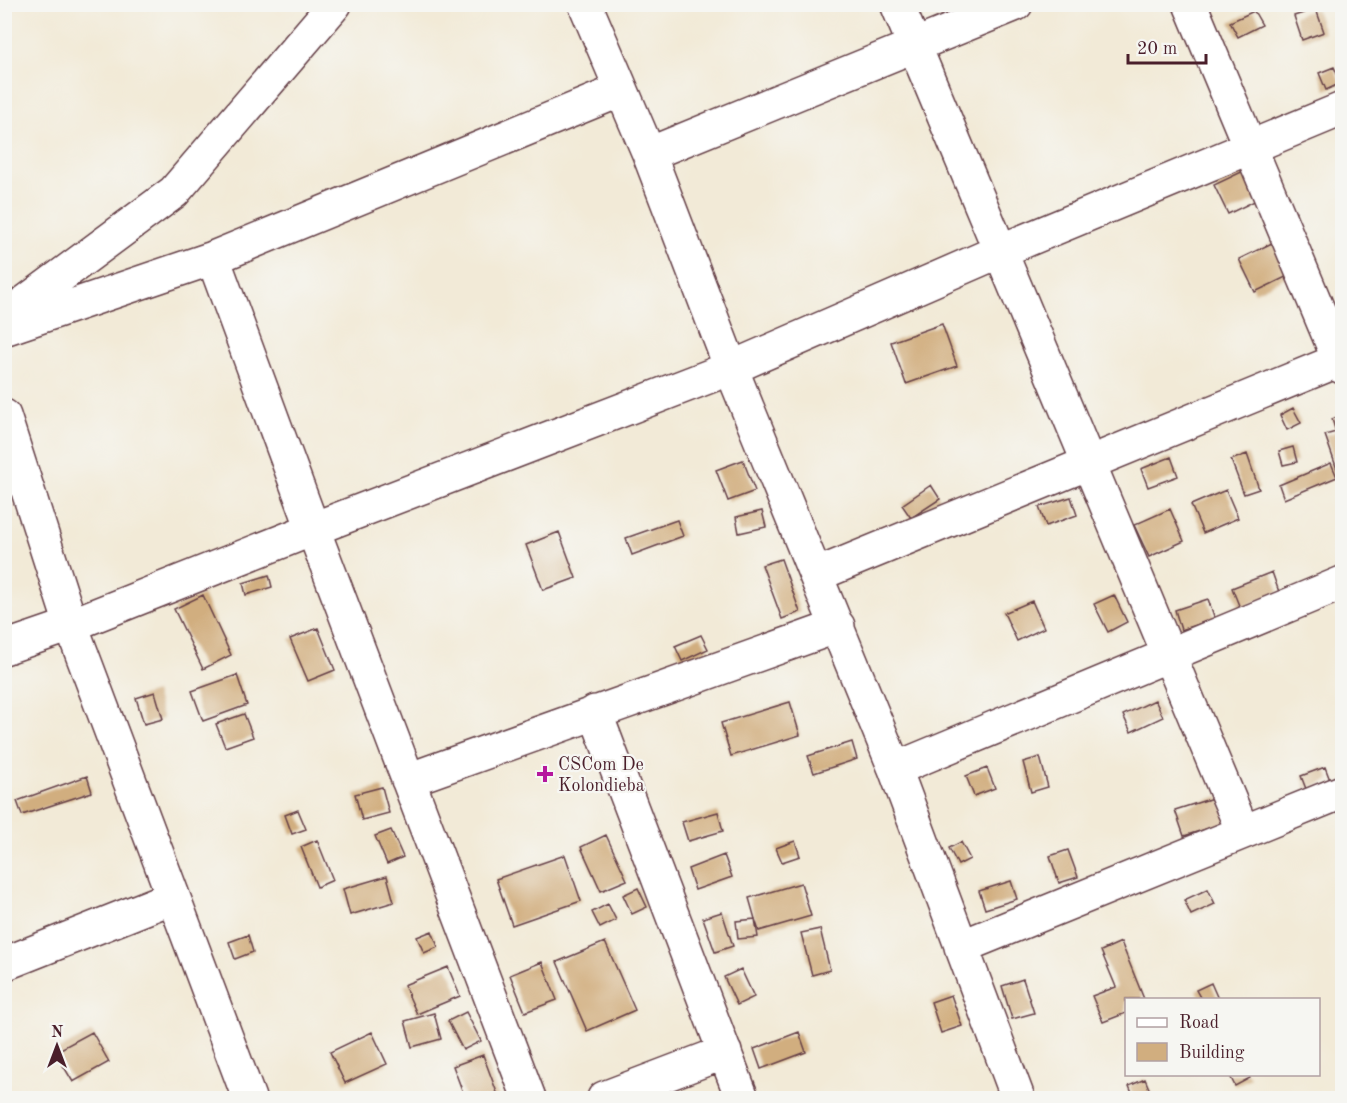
<svg xmlns="http://www.w3.org/2000/svg" width="1347" height="1103" font-family="'Old Standard TT',serif">
<style>
.building{fill:#d1ae7f}
.lines{fill:none;stroke-linecap:round;stroke-linejoin:round}
.minor-casing{stroke:#633d45;stroke-width:36}
.minor{stroke:#fff;stroke-width:33}
.poi-dot{fill:#b5179e;stroke:#f6f6f2;stroke-width:2}
.labels{text-anchor:middle;stroke-width:4.5;stroke-linejoin:round;paint-order:stroke}
.poi-label{font-size:18px;fill:#4a1f2b;stroke:#f6f6f2;text-anchor:start}
</style>
<rect width="100%" height="100%" fill="#f6f6f2"/>
<filter id="ink" filterUnits="userSpaceOnUse"><feTurbulence type="fractalNoise" baseFrequency=".0167" numOctaves="2"/><feDisplacementMap in="SourceGraphic" scale="12" xChannelSelector="R" yChannelSelector="G"/><feConvolveMatrix kernelMatrix="1 2 1 2 8 2 1 2 1" color-interpolation-filters="sRGB"/></filter>
<filter id="wash" filterUnits="userSpaceOnUse"><feTurbulence type="fractalNoise" baseFrequency=".008" numOctaves="4" result="noise"/><feDisplacementMap in="SourceGraphic" scale="24" xChannelSelector="R" yChannelSelector="G"/><feGaussianBlur stdDeviation="1.35" result="paint"/><feColorMatrix in="noise" values="0 0 0 0 0 0 0 0 0 0 0 0 0 0 0 0 0 1.4 0 .05"/><feComposite in="paint" operator="in"/></filter>
<g filter="url(#wash)">
<rect width="100%" height="100%" fill="#f2ead7"/>
<g id="blocks">
<path class="building" d="M1316 9 1324 32 1302 40 1294 16Z
M1254 11 1262 25 1238 37 1230 22Z
M1334 67 1341 83 1326 90 1319 73Z
M1250 168 1263 197 1228 214 1214 185Z
M1274 242 1290 275 1255 292 1239 259Z
M942 324 957 366 906 384 891 342Z
M1293 408 1301 423 1287 430 1280 415Z
M1342 415V474L1339 475 1325 435 1336 432 1332 419Z
M1293 447 1297 462 1283 465 1279 451Z
M1247 454 1259 489 1244 494 1231 460Z
M1171 457 1178 476 1148 487 1141 469Z
M743 460 755 491 728 501 716 470Z
M1331 463 1337 477 1284 499 1279 485Z
M931 485 940 499 911 518 902 505Z
M1226 490 1238 518 1203 533 1191 505Z
M1071 497 1077 515 1046 526 1039 507Z
M1170 509 1184 541 1149 557 1134 525Z
M762 511 766 527 739 533 736 517Z
M677 520 683 536 632 555 626 538Z
M559 532 576 578 543 590 526 545Z
M781 559 800 612 782 619 762 565Z
M1272 572 1279 592 1240 608 1232 588Z
M269 575 272 587 246 595 243 583Z
M203 595 231 655 203 669 174 609Z
M1114 595 1127 622 1108 632 1094 604Z
M1208 599 1215 619 1181 630 1175 610Z
M1032 601 1044 628 1017 641 1004 613Z
M318 628 335 670 308 681 290 639Z
M701 635 708 649 682 661 675 646Z
M237 675 247 705 203 721 192 691Z
M155 692 163 719 144 724 136 698Z
M1155 700 1163 717 1131 732 1123 715Z
M790 702 800 735 731 756 721 723Z
M244 714 253 737 225 747 216 724Z
M852 742 857 759 814 773 808 756Z
M1040 757 1048 787 1031 792 1023 762Z
M1325 767 1330 780 1306 789 1301 776Z
M987 768 995 788 974 796 966 776Z
M87 776 92 792 22 815 17 801Z
M382 787 389 813 362 820 355 794Z
M1219 796 1228 822 1184 836 1175 810Z
M298 810 306 829 292 834 285 815Z
M718 812 723 831 688 841 682 822Z
M391 830 403 857 387 864 375 836Z
M606 835 627 880 601 891 581 847Z
M317 840 333 880 317 887 301 847Z
M795 841 800 856 782 862 776 848Z
M961 842 970 859 958 865 949 848Z
M1068 850 1078 877 1059 883 1050 856Z
M565 855 581 901 512 925 496 879Z
M724 855 732 877 695 890 688 869Z
M387 876 394 902 350 915 343 889Z
M1011 881 1017 899 985 909 979 891Z
M801 883 811 916 759 931 755 919 758 937 738 939 736 921 755 919 749 898Z
M638 888 647 907 632 914 623 895Z
M1208 889 1215 904 1191 915 1184 900Z
M608 904 616 920 600 928 592 912Z
M722 912 733 946 715 952 703 918Z
M820 929 830 970 812 975 801 933Z
M432 931 438 947 424 953 417 937Z
M248 935 253 952 235 959 229 942Z
M605 942 635 1010 587 1031 557 962Z
M1121 942 1144 999H1126V1013L1103 1022 1092 996 1116 987 1101 951Z
M542 962 557 1000 525 1012 510 975Z
M448 967 460 996 417 1014 404 985Z
M741 969 754 997 737 1005 724 977Z
M1023 979 1034 1013 1012 1019 1002 986Z
M1211 983 1218 999H1201L1196 990Z
M951 995 962 1026 941 1033 931 1002Z
M466 1012 481 1041 463 1050 448 1021Z
M434 1013 441 1039 412 1047 405 1021Z
M92 1032 109 1062 73 1082 55 1052Z
M372 1032 387 1064 345 1083 330 1052Z
M799 1032 806 1052 761 1069 754 1049Z
M483 1055 499 1098H465L453 1066Z
M1229 1074H1248L1250 1078 1235 1086Z
M1145 1079 1153 1098H1134L1129 1086Z"/>
</g>
</g>
<g filter="url(#ink)">
<use href="#blocks" fill-opacity="0" stroke="#633d45" stroke-width="1.5"/>
<g class="lines">
<defs>
<path id="minor" d="M585 4 649 154 731 368 895 769 1018 1098
M897 4 1243 832
M1190 4 1342 367
M649 154 1016 4
M213 258 313 529 529 1098
M4 318 174 192 335 4
M4 329 213 258 621 90
M4 416 71 625 249 1098
M816 575 1342 359
M4 648 71 625 313 529 731 368 1000 251 1342 109
M595 712 742 1098
M895 769 1342 583
M408 780 838 626
M961 947 1342 792
M4 964 173 897
M604 1098 725 1052"/>
</defs>
<use href="#minor" class="minor-casing"/>
<use href="#minor" class="minor"/>
</g>
</g>
<path class="poi-dot" d="M542 765h6v6h6v6h-6v6h-6v-6h-6v-6h6z"/>
<g class="labels">
<g class="poi-label">
<text x="558" y="770">CSCom De<tspan x="558" dy="21">Kolondieba</tspan></text>
</g>
</g>
<rect width="1347" height="1103" fill="none" stroke="#f6f6f2" stroke-width="24"/>
<rect x="1125" y="998" width="195" height="78" fill="#f6f6f2" stroke="#b1a0a2" stroke-width="1.5"/>
<rect x="1137" y="1018" width="30" height="9" fill="#ffffff" stroke="#b1a0a2" stroke-width="1.5"/>
<text x="1179" y="1028" font-size="18" fill="#4a1f2b">Road</text>
<rect x="1137" y="1043" width="30" height="18" fill="#d1ae7f" stroke="#b1a0a2" stroke-width="1.5"/>
<text x="1179" y="1058" font-size="18" fill="#4a1f2b">Building</text>
<g transform="translate(57 1046)" stroke="#f6f6f2" stroke-width="4.5" paint-order="stroke">
<path d="M0-4.5L10 22L0 15L-10 22Z" fill="#4a1f2b"/>
<text y="-9" font-size="16" font-weight="bold" text-anchor="middle" fill="#4a1f2b">N</text>
</g>
<path d="M1128 54v9h78v-9" fill="none" stroke="#4a1f2b" stroke-width="3"/>
<text x="1137" y="54" font-size="18" fill="#4a1f2b" stroke="#f6f6f2" stroke-width="4.5" paint-order="stroke">20 m</text>
</svg>
